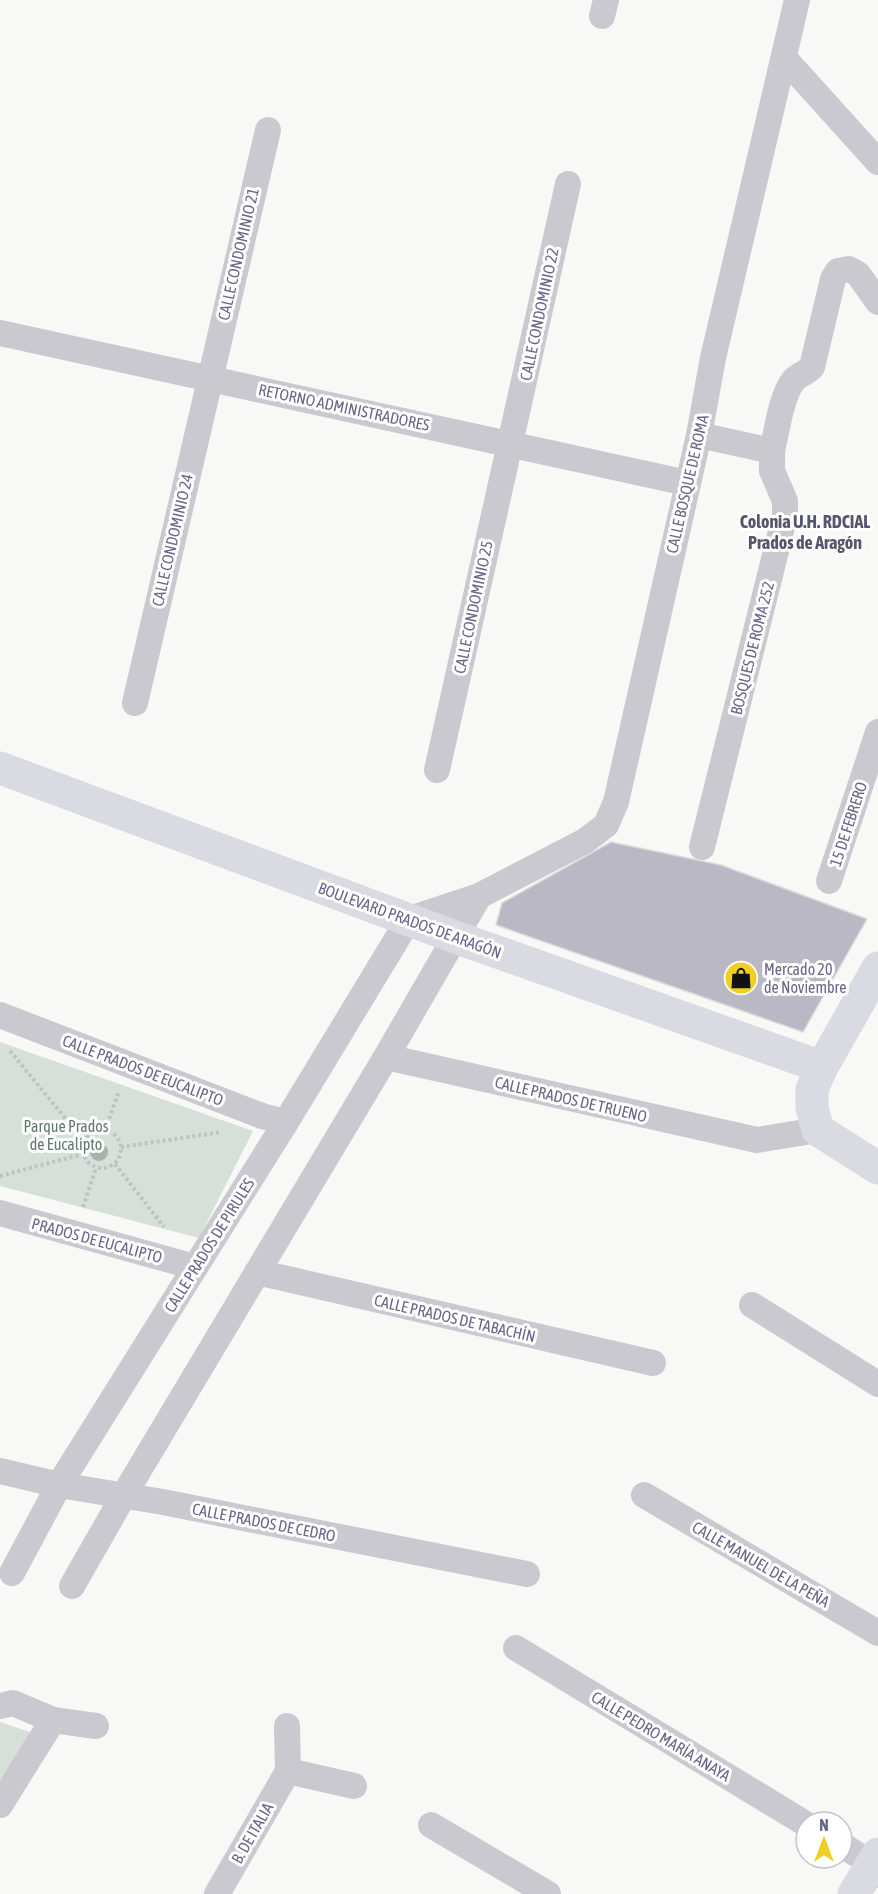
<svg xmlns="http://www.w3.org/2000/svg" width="878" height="1894" font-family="'Asap Condensed',sans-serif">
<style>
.green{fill:#d6dfd8}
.building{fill:#b9b8c4;stroke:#dadbd9;stroke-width:1.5}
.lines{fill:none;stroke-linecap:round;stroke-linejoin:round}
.path{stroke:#c1c0c5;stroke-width:4;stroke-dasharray:3 3;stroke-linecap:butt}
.street{stroke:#cac9d0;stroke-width:26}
.secondary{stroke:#dadae2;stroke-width:33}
.tree{fill:#a6b3ab}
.labels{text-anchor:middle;stroke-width:6;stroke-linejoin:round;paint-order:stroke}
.street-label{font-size:16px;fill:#69668a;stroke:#fff}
.poi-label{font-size:16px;fill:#69668a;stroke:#fff;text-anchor:start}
.park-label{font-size:16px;fill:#627a6c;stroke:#fff}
.neighbourhood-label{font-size:18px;font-weight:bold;fill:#56556e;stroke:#fff}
</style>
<rect width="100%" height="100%" fill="#f8f9f7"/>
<path class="green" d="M0 1042 253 1131 199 1238 0 1186Z
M0 1722 33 1733 0 1780Z"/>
<path class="building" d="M611 842 721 865 867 919 803 1032 496 925 502 903Z"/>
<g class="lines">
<path class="path" d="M10 1051 84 1141
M83 1149a19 19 0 1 1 38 0a19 19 0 1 1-38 0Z
M105 1130 119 1091
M121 1147 222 1132
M115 1164 164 1227
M0 1176 83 1154
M83 1207 96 1168"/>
<path class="street" d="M602 16 606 0
M785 59 878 162
M0 333 687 483
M699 435 772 451V471L785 501V515L702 847
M772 451C777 431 781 397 793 381 797 376 806 373 812 367L833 279 838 271 849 269 858 274 878 302
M135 703 268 130
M437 770 568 184
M829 881 878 732
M0 1015 262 1116 286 1122
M386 1057 757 1140 818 1130
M0 1213 195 1267
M257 1272 653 1363
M752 1305 878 1384
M0 1471 59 1485 163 1502 527 1574
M644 1495 878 1633
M12 1573 59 1485 286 1122 409 919 479 896 585 841 606 825 616 802 699 435 713 358 797 0
M72 1586 124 1495 386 1057 479 896
M516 1648 806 1824
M0 1706 13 1703 53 1720 96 1726
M287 1726 288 1771 354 1786
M0 1805 53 1720
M431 1825 548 1894
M842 1845 872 1864 878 1875
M217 1894 288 1771"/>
<path class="secondary" d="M0 768 455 937 822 1067
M878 968 822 1067 812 1089V1108L818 1130 878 1168
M854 1894 878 1854"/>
</g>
<circle class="tree" cx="99" cy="1152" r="9"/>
<defs>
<symbol id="shop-disc" viewBox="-11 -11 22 22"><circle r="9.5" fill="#eecf22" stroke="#fff"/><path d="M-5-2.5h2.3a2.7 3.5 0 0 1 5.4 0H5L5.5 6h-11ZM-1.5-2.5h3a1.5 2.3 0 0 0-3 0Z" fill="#111"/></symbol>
</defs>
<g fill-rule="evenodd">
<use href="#shop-disc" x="722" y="959" width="38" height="38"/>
</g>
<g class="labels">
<g class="street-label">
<text transform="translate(238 254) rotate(-77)" y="6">CALLE CONDOMINIO 21</text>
<text transform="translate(539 314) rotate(-78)" y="6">CALLE CONDOMINIO 22</text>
<text transform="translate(344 407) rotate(12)" y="6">RETORNO ADMINISTRADORES</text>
<text transform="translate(687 484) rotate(-77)" y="6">CALLE BOSQUE DE ROMA</text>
<text transform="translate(172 540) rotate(-77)" y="6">CALLE CONDOMINIO 24</text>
<text transform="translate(473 607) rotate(-78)" y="6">CALLE CONDOMINIO 25</text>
<text transform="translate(752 648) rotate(-76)" y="6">BOSQUES DE ROMA 252</text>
<text transform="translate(848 824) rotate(-72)" y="6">15 DE FEBRERO</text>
<text transform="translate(410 920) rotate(20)" y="6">BOULEVARD PRADOS DE ARAGÓN</text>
<text transform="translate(143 1070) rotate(21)" y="6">CALLE PRADOS DE EUCALIPTO</text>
<text transform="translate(571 1099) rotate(13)" y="6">CALLE PRADOS DE TRUENO</text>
<text transform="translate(97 1240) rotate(15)" y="6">PRADOS DE EUCALIPTO</text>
<text transform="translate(209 1245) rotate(-58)" y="6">CALLE PRADOS DE PIRULES</text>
<text transform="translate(455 1318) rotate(13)" y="6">CALLE PRADOS DE TABACHÍN</text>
<text transform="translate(264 1522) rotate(11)" y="6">CALLE PRADOS DE CEDRO</text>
<text transform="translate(761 1564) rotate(30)" y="6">CALLE MANUEL DE LA PEÑA</text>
<text transform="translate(661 1736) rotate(31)" y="6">CALLE PEDRO MARÍA ANAYA</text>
<text transform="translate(252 1833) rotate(-60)" y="6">B. DE ITALIA</text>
</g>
<g class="poi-label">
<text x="764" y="975">Mercado 20<tspan x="764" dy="18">de Noviembre</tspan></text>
</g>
<g class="park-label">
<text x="66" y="1132">Parque Prados<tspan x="66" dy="18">de Eucalipto</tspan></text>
</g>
<g class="neighbourhood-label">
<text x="805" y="528">Colonia U.H. RDCIAL<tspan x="805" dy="21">Prados de Aragón</tspan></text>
</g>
</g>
<g transform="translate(824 1840)"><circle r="28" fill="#ffffff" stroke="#c3c2d0" stroke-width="1.5"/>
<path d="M0-4.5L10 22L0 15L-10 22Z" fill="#eecf22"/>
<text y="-9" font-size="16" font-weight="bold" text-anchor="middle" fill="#69668a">N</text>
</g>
</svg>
